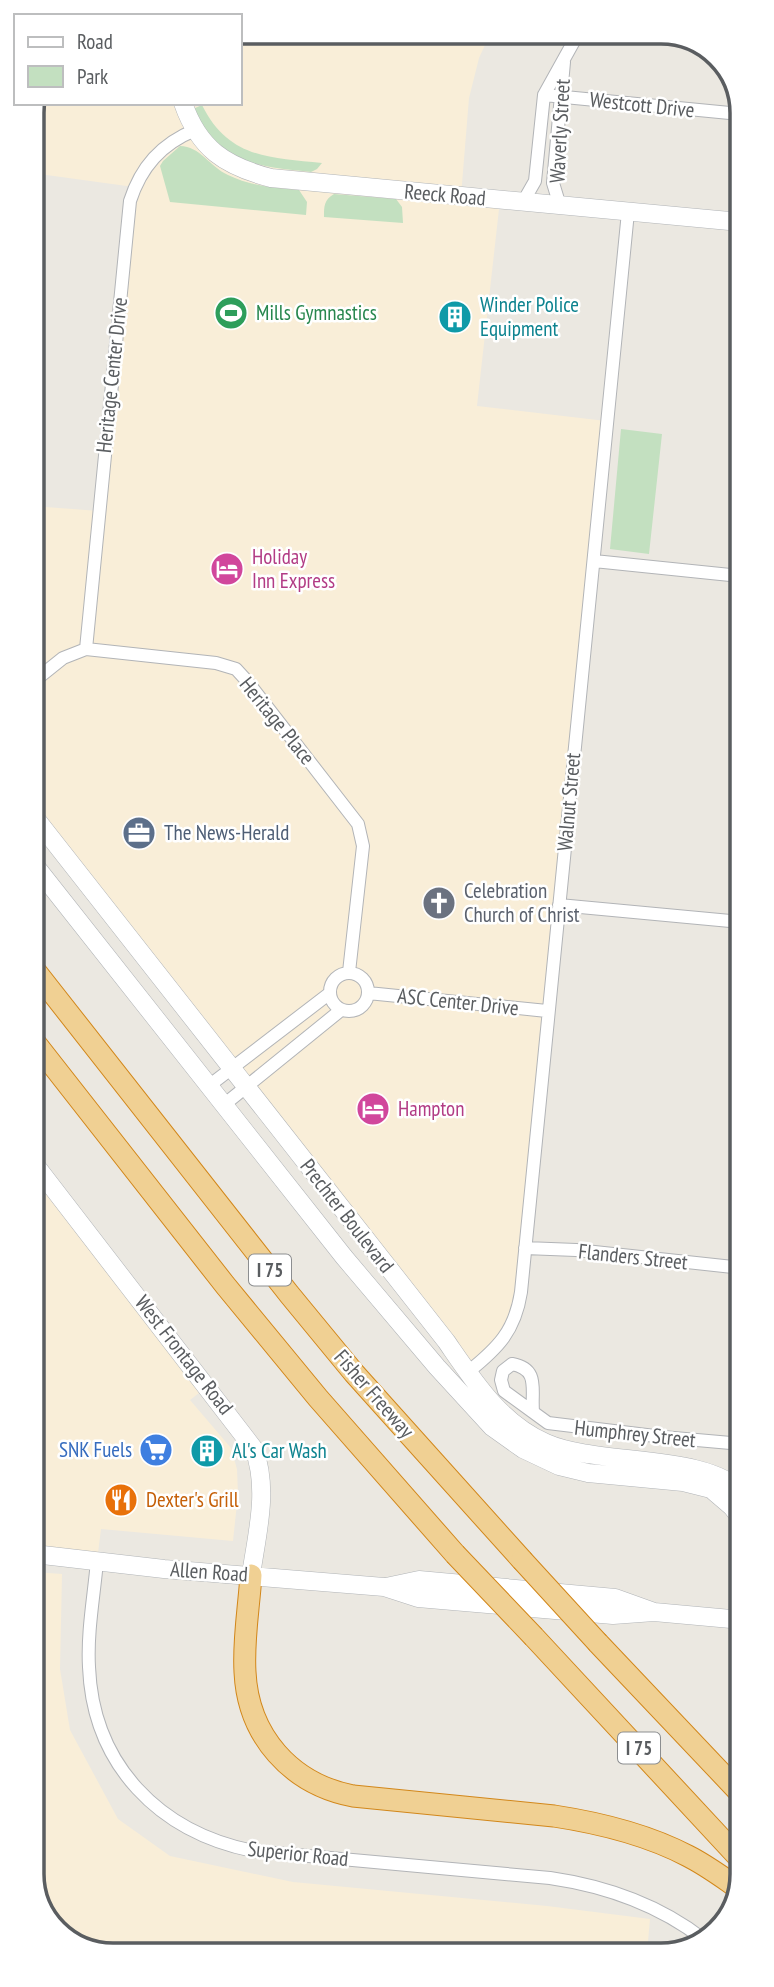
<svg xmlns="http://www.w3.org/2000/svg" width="774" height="1987" font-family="'PT Sans Narrow',sans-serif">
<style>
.commercial{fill:#f9eed8}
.green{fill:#c3e0c0}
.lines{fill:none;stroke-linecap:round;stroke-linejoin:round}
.street-casing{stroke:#b2b4b7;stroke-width:14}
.secondary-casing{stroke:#b1b4b7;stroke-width:19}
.highway-casing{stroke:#d2871a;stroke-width:23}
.street{stroke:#fff;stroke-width:12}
.secondary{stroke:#fff;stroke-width:18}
.highway{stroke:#f0d093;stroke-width:21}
.highway-bridge-casing{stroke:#d2871a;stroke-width:23;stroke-linecap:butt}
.highway-bridge{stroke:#f0d093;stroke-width:21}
.labels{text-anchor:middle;stroke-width:5;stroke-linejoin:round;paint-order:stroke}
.shield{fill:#fff;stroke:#8c8e90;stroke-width:2}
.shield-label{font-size:19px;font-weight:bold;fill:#5a5d60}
.street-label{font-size:21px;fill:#5a5d60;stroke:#fff}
.culture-label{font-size:21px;fill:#0d838f;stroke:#fff;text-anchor:start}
.leisure-label{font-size:21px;fill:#27864d;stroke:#fff;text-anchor:start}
.hotel-label{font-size:21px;fill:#b23c85;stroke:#fff;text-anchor:start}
.service-label{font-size:21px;fill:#4e5e75;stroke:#fff;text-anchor:start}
.worship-label{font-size:21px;fill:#5b616d;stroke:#fff;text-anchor:start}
.shop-label{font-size:21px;fill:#366cbe;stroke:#fff;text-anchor:end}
.food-label{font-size:21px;fill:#c56008;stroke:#fff;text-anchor:start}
.rim{fill:none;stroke:#5a5d60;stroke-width:3.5}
</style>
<rect width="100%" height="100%" fill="#ebe8e1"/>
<path class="commercial" d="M240 32H491L479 58 469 98 461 196 500 200 477 406 606 421 515 1319 468 1372 33 815 32 506 99 511 134 187 32 173V108L34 103H240Z
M33 1162 208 1386 190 1400 231 1448 237 1469 238 1494 233 1541 101 1529 97 1561 34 1554Z
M34 1572 62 1574 60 1669 70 1730 118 1819 170 1856 293 1882 547 1906 650 1919 647 1953 107 1955 59 1936 34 1896Z"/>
<path class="green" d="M202 105C228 158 270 158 322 163L317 169 311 172C255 166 221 164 193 109Z
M180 146C200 146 210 167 228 175 251 186 274 188 299 190L307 202 306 215 170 202 160 166 163 161Z
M334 194 396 199 402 207 403 223 324 217C324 206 324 200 334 194Z
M621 429 662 434 649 554 610 549Z"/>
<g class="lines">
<defs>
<path id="street" d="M544 95 740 114
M523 202 535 181 544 95 579 32
M560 206 553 183 564 62
M594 561 740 576
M86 649 130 201C141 167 161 144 195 130
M33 682 63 658 86 649 216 663 236 669 247 681 358 824 363 846 349 972
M559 905 741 922
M330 992a19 19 0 1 1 38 0a19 19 0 1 1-38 0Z
M368 993 547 1011
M210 1085 330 993
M225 1104 341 1010
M525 1248 576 1250 742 1268
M468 1372C498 1348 515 1331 521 1292L628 212
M533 1411C531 1390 540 1369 512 1364L503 1371 501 1380 504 1391 548 1423 663 1437 742 1444
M97 1561C94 1596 87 1632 89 1667 93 1765 159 1832 253 1851L550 1878C605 1886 659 1905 703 1939"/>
<path id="secondary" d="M183 103C199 149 225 166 271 178L740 222
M33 815 446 1341C473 1380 500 1423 546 1443 598 1466 708 1453 742 1493
M33 863 344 1257 437 1367 492 1427 523 1449 559 1466 588 1473 683 1482 711 1489 732 1507 742 1520
M33 1162 254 1449C269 1490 257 1533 251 1575
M34 1554 164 1569 384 1587 418 1598 613 1615 654 1612
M386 1587 419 1580 615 1598 654 1612 742 1620"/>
<path id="highway" d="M33 968 289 1294 354 1373 522 1560
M33 1040 225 1285 318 1398 455 1554
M251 1575C249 1607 243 1640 245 1672 248 1736 291 1784 353 1796L554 1816C600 1823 646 1834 688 1856 706 1865 722 1877 738 1888
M534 1637 742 1861
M598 1643 742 1795"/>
</defs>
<use href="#street" class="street-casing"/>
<use href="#secondary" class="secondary-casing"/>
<use href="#highway" class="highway-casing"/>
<use href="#street" class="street"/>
<use href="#secondary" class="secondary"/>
<use href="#highway" class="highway"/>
<defs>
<path id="highway-bridge" d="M455 1554 534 1637
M522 1560 598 1643"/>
</defs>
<use href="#highway-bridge" class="highway-bridge-casing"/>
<use href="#highway-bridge" class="highway-bridge"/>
</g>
<defs>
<symbol id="stadium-disc" viewBox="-11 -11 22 22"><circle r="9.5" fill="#2e9e5b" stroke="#fff"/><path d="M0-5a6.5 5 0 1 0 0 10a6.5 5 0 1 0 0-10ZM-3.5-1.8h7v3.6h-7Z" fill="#fff"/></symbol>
<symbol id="building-disc" viewBox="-11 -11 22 22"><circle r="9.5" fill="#0f9aa8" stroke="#fff"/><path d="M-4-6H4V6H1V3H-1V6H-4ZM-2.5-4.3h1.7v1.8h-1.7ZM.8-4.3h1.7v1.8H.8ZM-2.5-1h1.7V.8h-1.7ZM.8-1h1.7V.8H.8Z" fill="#fff"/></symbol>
<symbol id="hotel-disc" viewBox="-11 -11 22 22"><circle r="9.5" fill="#d1479c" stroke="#fff"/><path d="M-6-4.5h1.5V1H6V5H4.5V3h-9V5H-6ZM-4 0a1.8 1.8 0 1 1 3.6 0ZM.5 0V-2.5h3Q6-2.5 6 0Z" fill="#fff"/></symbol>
<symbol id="office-disc" viewBox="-11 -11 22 22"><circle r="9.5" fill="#5c6f8a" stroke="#fff"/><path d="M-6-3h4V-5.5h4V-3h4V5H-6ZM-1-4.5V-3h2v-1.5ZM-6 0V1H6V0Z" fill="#fff"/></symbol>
<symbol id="church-disc" viewBox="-11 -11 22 22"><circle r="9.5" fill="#6b7280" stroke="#fff"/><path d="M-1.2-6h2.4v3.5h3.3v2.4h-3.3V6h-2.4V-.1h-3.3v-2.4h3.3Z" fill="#fff"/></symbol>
<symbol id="supermarket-disc" viewBox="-11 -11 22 22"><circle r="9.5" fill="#3f7fe0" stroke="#fff"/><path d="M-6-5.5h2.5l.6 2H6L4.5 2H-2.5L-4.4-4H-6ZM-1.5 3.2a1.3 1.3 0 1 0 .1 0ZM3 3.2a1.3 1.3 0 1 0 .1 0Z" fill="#fff"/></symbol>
<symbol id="restaurant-disc" viewBox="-11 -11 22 22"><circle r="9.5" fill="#e8710a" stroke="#fff"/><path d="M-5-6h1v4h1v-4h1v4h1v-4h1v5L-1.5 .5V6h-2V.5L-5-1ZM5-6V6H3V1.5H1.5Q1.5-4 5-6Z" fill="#fff"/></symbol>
</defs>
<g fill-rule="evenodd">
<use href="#stadium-disc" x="212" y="294" width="38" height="38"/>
<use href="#building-disc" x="436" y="298" width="38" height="38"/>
<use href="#hotel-disc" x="208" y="550" width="38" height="38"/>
<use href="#office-disc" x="120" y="814" width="38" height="38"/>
<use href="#church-disc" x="420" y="884" width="38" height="38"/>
<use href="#hotel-disc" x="354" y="1090" width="38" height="38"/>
<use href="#supermarket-disc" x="137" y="1431" width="38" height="38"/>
<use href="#building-disc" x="188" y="1432" width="38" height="38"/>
<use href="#restaurant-disc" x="102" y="1481" width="38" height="38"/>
</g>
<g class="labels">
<g class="shield">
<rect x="249" y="1254.5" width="42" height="31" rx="5"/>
<rect x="618" y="1732.5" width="42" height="31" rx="5"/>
</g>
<g class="shield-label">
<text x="270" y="1277">I 75</text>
<text x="639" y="1755">I 75</text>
</g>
<g class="street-label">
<text transform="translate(642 105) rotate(6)" y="7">Westcott Drive</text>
<text transform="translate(560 131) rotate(-87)" y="7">Waverly Street</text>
<text transform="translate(445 195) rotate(5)" y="7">Reeck Road</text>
<text transform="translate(112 375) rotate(-84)" y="7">Heritage Center Drive</text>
<text transform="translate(277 721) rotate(51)" y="7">Heritage Place</text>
<text transform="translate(569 802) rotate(-85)" y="7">Walnut Street</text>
<text transform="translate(458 1002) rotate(6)" y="7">ASC Center Drive</text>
<text transform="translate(347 1216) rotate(52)" y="7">Prechter Boulevard</text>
<text transform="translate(633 1257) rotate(6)" y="7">Flanders Street</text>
<text transform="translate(184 1355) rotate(52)" y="7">West Frontage Road</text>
<text transform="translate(374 1394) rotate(49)" y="7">Fisher Freeway</text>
<text transform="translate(635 1434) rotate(6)" y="7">Humphrey Street</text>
<text transform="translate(209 1572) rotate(4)" y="7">Allen Road</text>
<text transform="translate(298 1854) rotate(6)" y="7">Superior Road</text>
</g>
<g class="culture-label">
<text x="480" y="312">Winder Police<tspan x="480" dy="24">Equipment</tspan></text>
<text x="232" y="1458">Al's Car Wash</text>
</g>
<g class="leisure-label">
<text x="256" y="320">Mills Gymnastics</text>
</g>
<g class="hotel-label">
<text x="252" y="564">Holiday<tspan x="252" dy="24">Inn Express</tspan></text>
<text x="398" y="1116">Hampton</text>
</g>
<g class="service-label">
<text x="164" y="840">The News-Herald</text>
</g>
<g class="worship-label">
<text x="464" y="898">Celebration<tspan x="464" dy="24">Church of Christ</tspan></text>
</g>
<g class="shop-label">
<text x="132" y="1457">SNK Fuels</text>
</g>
<g class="food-label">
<text x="146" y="1507">Dexter's Grill</text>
</g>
</g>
<path d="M0 0H774V1987H0ZM113 44H661A69 69 0 0 1 730 113V1874A69 69 0 0 1 661 1943H113A69 69 0 0 1 44 1874V113A69 69 0 0 1 113 44Z" fill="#fff" fill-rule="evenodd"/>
<path class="rim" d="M113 44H661A69 69 0 0 1 730 113V1874A69 69 0 0 1 661 1943H113A69 69 0 0 1 44 1874V113A69 69 0 0 1 113 44Z"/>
<rect x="14" y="14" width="228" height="91" fill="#ffffff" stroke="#bdbebf" stroke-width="2"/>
<rect x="28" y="37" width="35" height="10" fill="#ffffff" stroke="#bdbebf" stroke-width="2"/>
<text x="77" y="49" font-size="21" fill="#5a5d60">Road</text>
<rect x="28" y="66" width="35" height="21" fill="#c3e0c0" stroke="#bdbebf" stroke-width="2"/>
<text x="77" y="84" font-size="21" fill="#5a5d60">Park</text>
</svg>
